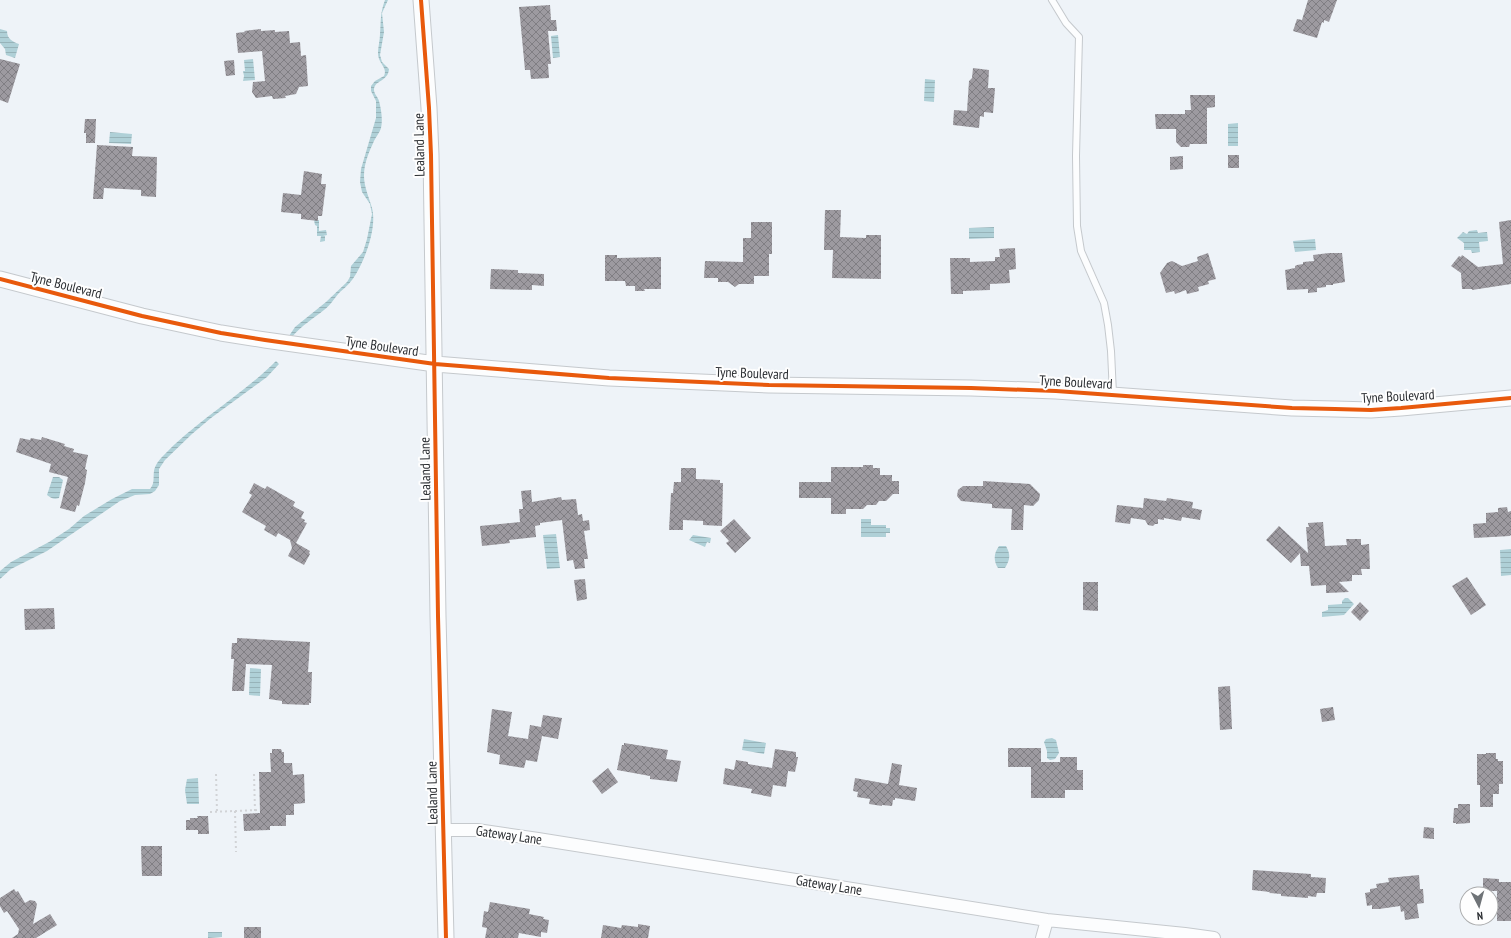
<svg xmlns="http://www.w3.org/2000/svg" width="1511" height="938" font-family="'PT Sans Narrow',sans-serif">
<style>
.water{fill:url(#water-rules)}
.building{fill:url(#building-cross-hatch)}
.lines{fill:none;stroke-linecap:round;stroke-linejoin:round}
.service-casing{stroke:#c5c9cd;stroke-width:8}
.minor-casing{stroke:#c5c9cd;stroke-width:14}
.tertiary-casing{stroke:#c5c9cd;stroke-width:17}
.path{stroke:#d1d3d6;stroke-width:2;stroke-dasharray:2 3;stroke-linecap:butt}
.service{stroke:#fcfdfe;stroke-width:6}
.minor{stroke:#fcfdfe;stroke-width:12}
.tertiary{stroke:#fcfdfe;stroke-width:15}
.cycleway-casing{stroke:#fefefe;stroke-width:6}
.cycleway{stroke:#e8590c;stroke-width:4}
.labels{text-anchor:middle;stroke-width:4;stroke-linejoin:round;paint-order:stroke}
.street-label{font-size:14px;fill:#2b2e32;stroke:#fefefe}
</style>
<defs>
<pattern id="water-rules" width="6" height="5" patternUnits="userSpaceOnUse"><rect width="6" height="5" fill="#afd0d7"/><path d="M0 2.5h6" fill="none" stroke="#97b3b9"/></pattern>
<pattern id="building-cross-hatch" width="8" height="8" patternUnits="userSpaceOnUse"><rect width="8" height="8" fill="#9d9aa0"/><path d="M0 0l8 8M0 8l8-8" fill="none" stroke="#807e83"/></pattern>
</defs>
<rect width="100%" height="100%" fill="#eef3f8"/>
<path class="water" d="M385 0H388L382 13 384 32 380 55 382 62 389 69C388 82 374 80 374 90 374 94 378 97 379 101 381 108 383 120 381 128 380 132 376 137 374 141 369 152 364 163 364 176 364 187 369 197 372 208 377 227 366 257 356 274 352 281 347 286 340 292 335 297 331 305 324 310 313 319 302 325 292 337L289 336 295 327 326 302 347 282 350 277 351 266 363 252 367 239 372 214 370 204 362 192 360 182 361 169 376 118V101L371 91V86L375 81 384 76C388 67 378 64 378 53 378 47 380 40 380 34 381 21 380 13 385 0Z
M0 29 7 31C7 39 13 42 19 44L15 58 6 55 5 49 0 43Z
M558 35 560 57 553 58 551 36Z
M253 59 255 80 243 81 244 76 243 71H245L244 60Z
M925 79 935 80 934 102 924 101Z
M1238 123V146H1228V124Z
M110 132 132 134 131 144 109 143Z
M314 220H319V231L326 230 327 235 323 236H325V241L320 242 321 236H317V226L315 225Z
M994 227V238L969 239V228Z
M1477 230 1478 233 1487 232 1488 241 1479 242 1480 252 1472 253 1471 250H1464V243L1457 238 1463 232 1467 234 1469 231Z
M1315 239 1316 250 1295 252 1293 241Z
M276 361 279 364 267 377 211 418 192 434 165 460 159 469V485L155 491 150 494 135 495 120 501 47 551 11 569 0 579V571L11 562 49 542 69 529 84 516 112 499 132 489H150C155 483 153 478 154 471 155 465 159 460 163 456 197 420 241 396 276 361Z
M53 477H59L63 480 59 498C54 500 51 498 47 495Z
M861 519H871V525H886V528H890V533H886V537H861Z
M556 534 560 568 547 569 543 535Z
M693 535 711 538 710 543 707 542 705 547 689 540Z
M999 546H1006C1011 555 1010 560 1005 568H998C993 560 994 553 999 546Z
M1511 549V575L1501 576 1500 550Z
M1345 598H1348L1354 604 1344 615 1322 617V612L1328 610V605L1342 604V601Z
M250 668 261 669 260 696 249 695Z
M1052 738 1056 740 1059 753 1055 759 1050 760 1047 758V751L1044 742 1046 739Z
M744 739 766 743 764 754 742 750Z
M198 778 199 804H187L185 790 187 779Z
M208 932H222V937L208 938Z"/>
<path class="building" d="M1308 0H1337L1329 22 1324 20V23L1322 22 1317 38 1293 31 1297 19 1302 20Z
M550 5 551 20H556L557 31H548L551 64H548L549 78 531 79 530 70H525L519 7Z
M261 29V31L275 30V32L289 31 290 43 300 42 301 56 306 55 308 86 299 87 296 94 285 96 286 98 273 99 272 96 256 98 252 92 253 82 265 81 262 51 238 53 236 33 245 32 244 31Z
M0 59 20 64 8 103 0 100Z
M234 60 235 75 226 76 224 61Z
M973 68 989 70 988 88H995L993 113 984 112V117L980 116 979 128 953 125 954 110 967 111 969 81 972 78Z
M1190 95H1215V107L1207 108V144H1190L1189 147H1181L1176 142V129H1156L1155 114H1185V110H1191Z
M85 119H96L95 143H86V133H84Z
M97 145 133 147 132 156 157 157 156 197 141 196V190L104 188 103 199H93Z
M1228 155H1239V168H1228Z
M1183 156V169L1170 170V157Z
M304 171 322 174 321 184H326L322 216H318V221L301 219V214L281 212 283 193 301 195Z
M825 210H841L840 237 866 238V235H881V279L832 278 833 250H824Z
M1511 220V284L1472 290V289H1462L1461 273 1451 266 1459 256 1461 257 1462 255 1478 267 1503 264 1499 222Z
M751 222H772V254H769V276H754V284H739L735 287 728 282H718V278H704L705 261 743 262V238H751Z
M1015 248 1016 269 1009 270 1010 283 990 284V290L963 291V294H951L950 258H970V262L995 261V257H1000L999 249Z
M1208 253 1216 279 1208 281 1209 284 1198 287 1199 291 1187 294 1186 290 1175 294 1174 291 1166 293 1160 273 1167 263 1172 261 1182 266 1198 261 1197 257Z
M1329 253H1342L1345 282 1333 284V285H1326V287L1317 288V292L1308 293V289L1287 290 1285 270 1295 268V266L1297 265 1303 264V262L1314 261 1313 255Z
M605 255H617V258L661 257V289H644L645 291H635V286H626L625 281H605Z
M491 269 518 270V273L544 274V286L532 285V290L490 289Z
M42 437 65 444 64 446 74 449 73 452 88 455 85 469 87 470 85 483 79 506 77 505 75 512 60 508 68 477 49 472 51 464 16 452 20 438 30 440 31 438 41 440Z
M863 465H873V468H880V475H892V481H899V494H893L886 501H879L876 505H867L863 509H846V514H831V498H799V482H831V467H863Z
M681 468H696V479L720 480V483H723L722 526 703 525V521L683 520V530H669L671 493H673L674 482H681Z
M983 481 1030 484 1040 494 1039 500 1033 506 1024 505 1023 530H1011L1012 509 992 508V504L961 501 957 496 958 490 963 486H983Z
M254 483 265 489 267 486 295 502 293 506 304 512 301 518 305 520 304 522 307 523 296 543 310 551 309 553 310 554 304 565 288 556 292 548 290 540 278 533 276 537 264 530 266 526 242 512 252 495 249 493Z
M531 490 532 502 561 497 562 500 576 499 578 515 582 514 583 521 589 520 590 530 584 531 588 559H584L585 568 575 569 573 560 567 561 562 520 540 523V525L535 526 536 537 509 540 510 543 482 546 480 526 520 522 519 509H523L521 491Z
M1144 498 1166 501 1167 498 1193 502 1192 508 1202 510 1200 520 1182 517 1181 521 1164 518V520L1158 519V524H1155L1153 526 1148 525 1145 520 1131 518 1130 524 1115 522 1117 505 1143 508Z
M1507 507 1508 512 1511 511V535L1510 536 1474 538 1473 524 1486 523V513L1498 512V508Z
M734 519 751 538 735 553 726 543 729 541 720 531Z
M1323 522 1325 546 1347 545 1346 539H1361V545L1369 544 1370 569H1361L1362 575H1352V581L1339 582 1349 592 1326 593V585L1311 586 1309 566H1301L1300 553 1291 563 1266 540 1279 526 1308 553 1306 527H1309L1308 523Z
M1467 577 1486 605 1471 615 1452 586Z
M585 579 587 599 577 601 574 580Z
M1083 582H1098V611L1083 610Z
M1360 602 1369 611 1360 621 1351 612Z
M54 608 55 629 25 630 24 609Z
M237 638 310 642 308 672H312L311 703H309V705L282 704V701L269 699 272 665 246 664 244 691H232L234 659H231L232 643H237Z
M1230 686 1232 729 1220 730 1218 687Z
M1333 707 1335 720 1322 722 1320 709Z
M492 709 512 712 508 736 528 739 530 725 541 727 543 715 562 718 558 739 542 736 537 762 526 760 524 768 499 764 500 755 487 752Z
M624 743 668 750 666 759 681 761 677 782 650 779V776L617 770 622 745H624Z
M1008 748H1041V762H1060V757H1077V770H1083V790H1065V798H1031V767H1008Z
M272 749H281L282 752H284V763H292L293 775 304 774 305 803 294 804V815H286V826H270V830L244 831 243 814 260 813 259 772H271L270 753H272Z
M775 749 796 752V757H798L795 772 788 771 786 787 773 785 771 797 751 793 752 789 723 784 725 768 734 770 736 760 748 762V764L772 768Z
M1486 753H1496V759H1498V761H1503V784H1499V794H1493V807H1480V785H1477V754H1486Z
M892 763 902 765 899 785 917 788 915 801 895 798V800H893L892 806 882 805V806L869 804 870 799 857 797 858 792 853 791 855 778 888 784Z
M608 768 618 782 602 794 592 781Z
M1458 804H1470V823L1456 824V823H1453L1454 808H1458Z
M197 816H208L209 834H198V830H186V820H190V818H198Z
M1424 827 1434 828V839L1423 838Z
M141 846H162V876H142Z
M1253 870 1311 874V877L1326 878 1325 893H1317L1316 897 1308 896V898L1281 896V894L1269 893 1270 892 1252 890Z
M1419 875 1420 889H1423L1424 903 1417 904 1419 918 1405 920 1404 911 1401 912 1400 906 1379 909H1372V905L1367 906 1365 893 1370 892V889L1377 888 1376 884 1389 882 1388 878Z
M1483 878 1499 879V882H1511V921H1497V891H1483Z
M14 889 16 892 18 891 25 903 30 900 35 901 37 904 33 924 50 914 57 925 36 938H12L18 934 19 929 7 911 4 913 0 906V898Z
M490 902 530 909 529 914 544 917 543 919 549 920 547 933 541 932V937L519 933 518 938H485L487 928 482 927 484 911 488 912Z
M638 924 650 926 648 938H601L603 925 621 928 622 925 638 927Z
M244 927H261V938H244Z"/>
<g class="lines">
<defs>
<path id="service" d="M1052 0 1066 23 1079 37 1076 156 1077 226 1081 251 1104 303 1108 325 1111 351 1113 394"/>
<path id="minor" d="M443 830H477L538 839 1047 920 1185 934 1214 938
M1042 938 1047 920"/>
<path id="tertiary" d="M421 0 429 108 431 155 438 616 446 938
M0 279 142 316 221 333 265 340 435 364 609 378 769 385 971 388 1056 391 1292 408 1335 409 1371 410 1401 408 1511 398"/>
</defs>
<use href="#service" class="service-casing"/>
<use href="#minor" class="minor-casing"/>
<use href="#tertiary" class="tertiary-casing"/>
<path class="path" d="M216 774 217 812
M254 774 255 811
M235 811 236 852
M210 812 259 810"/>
<use href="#service" class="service"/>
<use href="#minor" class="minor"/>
<use href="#tertiary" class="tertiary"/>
<defs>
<path id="cycleway" d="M421 0 429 108 431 155 438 616 446 938
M0 279 142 316 221 333 265 340 435 364 609 378 769 385 971 388 1056 391 1292 408 1335 409 1371 410 1401 408 1511 398"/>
</defs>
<use href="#cycleway" class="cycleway-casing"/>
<use href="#cycleway" class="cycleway"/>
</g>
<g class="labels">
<g class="street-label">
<text transform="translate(419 145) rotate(-91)" y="5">Lealand Lane</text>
<text transform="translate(66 285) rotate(14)" y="5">Tyne Boulevard</text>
<text transform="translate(382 346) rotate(8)" y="5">Tyne Boulevard</text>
<text transform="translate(752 373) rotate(2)" y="5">Tyne Boulevard</text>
<text transform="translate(1076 382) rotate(3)" y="5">Tyne Boulevard</text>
<text transform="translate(1398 396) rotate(-3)" y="5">Tyne Boulevard</text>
<text transform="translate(425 469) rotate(-91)" y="5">Lealand Lane</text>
<text transform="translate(432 793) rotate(-91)" y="5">Lealand Lane</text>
<text transform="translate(509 835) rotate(8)" y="5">Gateway Lane</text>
<text transform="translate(829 885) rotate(9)" y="5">Gateway Lane</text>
</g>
</g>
<g transform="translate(1479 906) rotate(174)"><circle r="19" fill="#fefefe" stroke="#aaabac"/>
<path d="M0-3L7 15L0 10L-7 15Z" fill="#6f7377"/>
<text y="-6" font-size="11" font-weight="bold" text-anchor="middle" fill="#2b2e32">N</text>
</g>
</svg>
